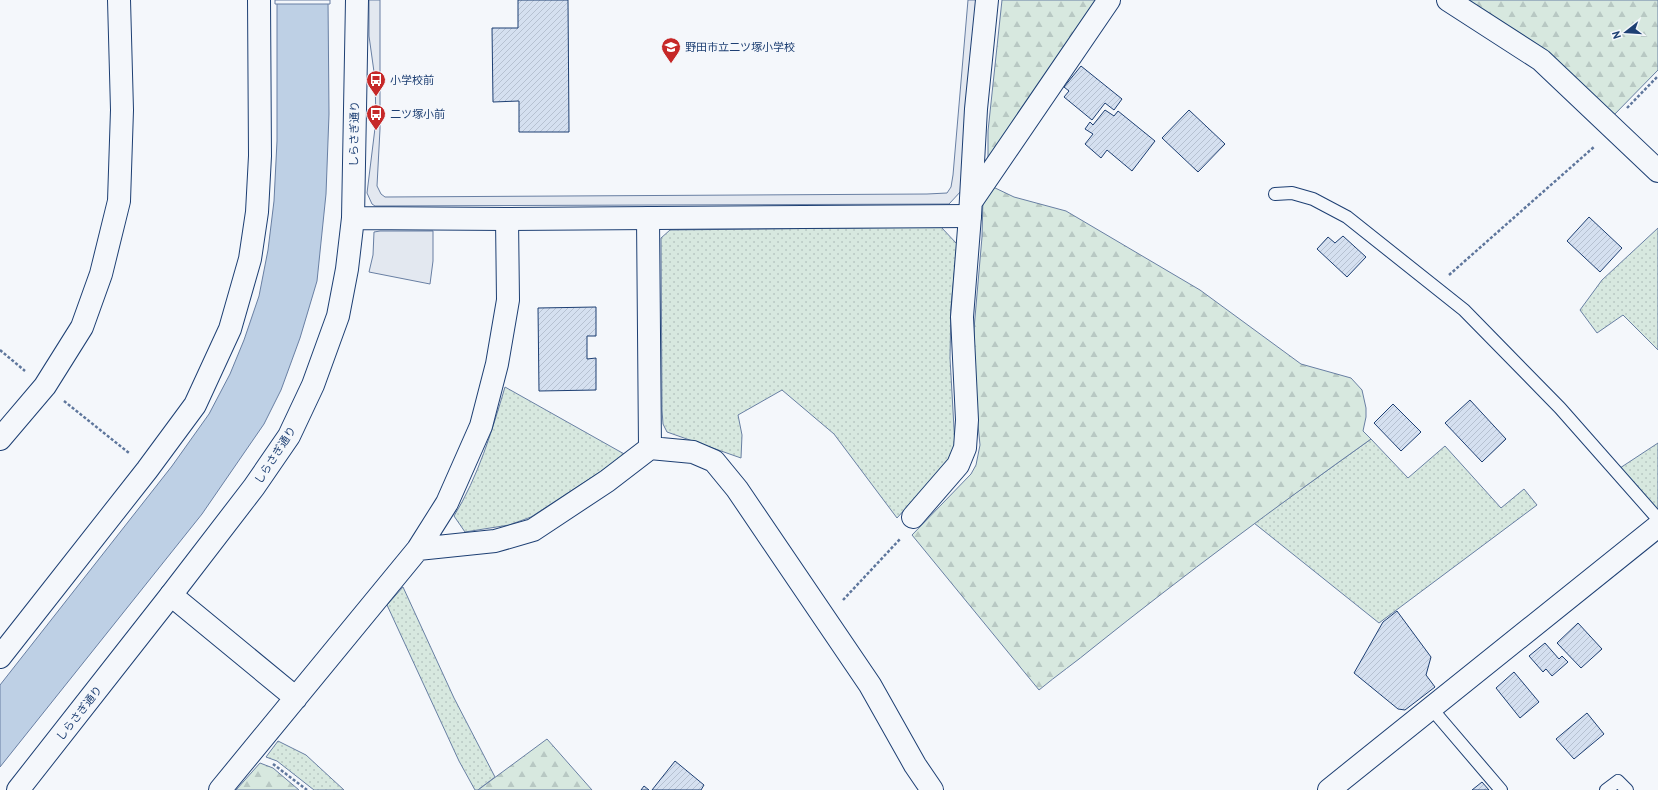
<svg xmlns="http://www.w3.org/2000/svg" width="1658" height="790" font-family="'PT Sans','Noto Sans JP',sans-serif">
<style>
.grass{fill:url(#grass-dots);stroke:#687fa3}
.forest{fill:url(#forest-firs);stroke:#687fa3}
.parking{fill:#e3e8f0;stroke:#687fa3}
.water{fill:#bed0e5;stroke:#687fa3}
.pier{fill:#f4f7fb;stroke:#687fa3}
.building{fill:url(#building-hatch);stroke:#1d3f73}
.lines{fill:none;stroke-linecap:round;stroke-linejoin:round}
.lane-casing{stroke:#1d3f73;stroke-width:14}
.street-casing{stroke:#1d3f73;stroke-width:24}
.secondary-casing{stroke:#1d3f73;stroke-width:24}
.path{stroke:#5e769c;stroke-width:2.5;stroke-dasharray:3 2;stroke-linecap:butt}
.lane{stroke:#f4f7fb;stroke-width:12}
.street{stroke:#f4f7fb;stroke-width:22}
.secondary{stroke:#f4f7fb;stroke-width:22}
.labels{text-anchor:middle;stroke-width:3;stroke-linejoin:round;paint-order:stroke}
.poi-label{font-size:11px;fill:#1d3f73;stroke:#f4f7fb;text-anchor:start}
.street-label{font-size:11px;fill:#1d3f73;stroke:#f4f7fb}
</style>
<defs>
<pattern id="grass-dots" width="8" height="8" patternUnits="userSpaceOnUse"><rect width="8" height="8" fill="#d7e8df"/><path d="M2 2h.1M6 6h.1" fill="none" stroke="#b8c8c3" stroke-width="1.8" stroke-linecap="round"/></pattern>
<pattern id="forest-firs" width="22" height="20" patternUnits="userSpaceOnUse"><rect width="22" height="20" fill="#d7e8df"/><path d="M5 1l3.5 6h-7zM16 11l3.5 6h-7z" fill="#b8c8c3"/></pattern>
<pattern id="building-hatch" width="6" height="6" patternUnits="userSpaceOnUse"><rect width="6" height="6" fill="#d5e0f0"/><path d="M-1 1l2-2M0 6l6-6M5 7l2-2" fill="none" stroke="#b6c1d1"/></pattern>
</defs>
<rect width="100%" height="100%" fill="#f4f7fb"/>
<path class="grass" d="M941 227 957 244 951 307 950 358 955 446 951 458 897 518 834 434 782 390 738 415 742 435 741 458 667 432 663 424 662 410 661 238 670 230Z
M1658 228V350L1623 315 1597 333 1580 310 1602 280Z
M505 387 626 455 531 517 509 525 465 532 454 516C478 477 492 431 505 387Z
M1371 439 1408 478 1445 446 1501 508 1524 489 1537 505 1379 623 1254 523Z
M1658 443V511L1620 468Z
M403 587 454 698 495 777 478 790H475L459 761 387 605Z
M278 741 306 755 344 790H314L277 761 266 757Z"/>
<path class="forest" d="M1002 0H1106L988 169V131Z
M1460 0H1658V70L1611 118Z
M991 186 1014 197 1066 211 1200 290 1301 364 1351 378 1362 390 1366 408V417L1363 431 1371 439C1277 506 1184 575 1094 647 1076 662 1057 675 1039 690L912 535 971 474 976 465 980 445 975 395 974 329 982 237 983 197Z
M547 739 592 790H478Z
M260 763 273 768 299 790H236Z"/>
<path class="parking" d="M369 0H380V129L377 186 381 194 385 197 927 194 947 193 951 187 953 175 968 0H978L962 190 949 204 375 206 372 204 367 193 376 120 375 79 369 36Z
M380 231H433V261L430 284 369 272 373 255 374 232Z"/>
<path class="water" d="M277 0H328L329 114 326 194 317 281 300 338 281 390 264 424 202 514 0 767V685L172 466 209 414 230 374 244 340 259 296 268 250 274 201 277 141Z"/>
<path class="pier" d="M275 0H330V4H275Z"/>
<path class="building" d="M518 0H568L569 132H519V101L493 102 492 28H518Z
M1081 66 1122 99 1114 110 1105 103 1092 120 1064 97 1069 91 1064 87Z
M1105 110 1114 116 1118 111 1155 141 1132 171 1107 150 1101 158 1085 144 1093 134 1085 129 1090 122 1093 125Z
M1189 110 1225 144 1198 172 1162 138Z
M1589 217 1622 248 1600 272 1567 241Z
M1343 236 1366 257 1347 277 1317 249 1328 237 1335 243Z
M596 307V336H587V359L596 358V390L539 391 538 308Z
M1470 400 1506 439 1482 462 1445 423Z
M1393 404 1421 432 1401 451 1374 423Z
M1397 611 1431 657 1426 675 1435 687 1405 710 1398 709 1354 673 1383 622Z
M1578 623 1602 649 1581 668 1557 643Z
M1545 643 1559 659 1562 656 1568 662 1552 676 1546 669 1543 672 1529 656Z
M1514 672 1539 702 1520 718 1496 688Z
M1587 713 1604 734 1574 759 1556 739Z
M675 761 704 785 701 790H652Z
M1482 782 1489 790H1472Z
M644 786 649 790H641Z"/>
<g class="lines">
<defs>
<path id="lane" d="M1275 194 1292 193 1313 199 1347 217 1464 310 1560 408 1658 519
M1431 708 1501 790
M1606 790 1618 781 1627 790"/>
<path id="street" d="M1448 0 1541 60 1658 171
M971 202 1109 0
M648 218 650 448
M0 439 45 386 82 327 101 274 119 201 122 110 119 0
M913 517 958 465 965 448 967 420 962 317 970 216 976 109 987 0
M418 549 495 541 533 530 607 481 650 448 693 452 714 461 737 489 870 685 915 765 932 790
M171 595 296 698
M0 657 147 470 195 405 230 329 250 259 257 212 260 156 259 0
M220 790 418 549 447 503 481 426 497 364 508 300 507 219
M1329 790 1658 526"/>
<path id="secondary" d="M353 218 507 219 970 216
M18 790 171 595 254 487 289 436 313 385 338 316 347 269 353 218 357 0"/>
</defs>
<use href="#lane" class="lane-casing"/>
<use href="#street" class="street-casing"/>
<use href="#secondary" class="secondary-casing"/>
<path class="path" d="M1627 108 1658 76
M1449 275 1595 146
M0 350 25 371
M64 401 129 453
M843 600 901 538
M273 764 307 790"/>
<use href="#lane" class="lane"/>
<use href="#street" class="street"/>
<use href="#secondary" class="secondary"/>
</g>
<defs>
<symbol id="school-pin" viewBox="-11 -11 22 30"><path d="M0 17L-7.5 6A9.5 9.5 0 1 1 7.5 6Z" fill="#c62828" stroke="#f4f7fb"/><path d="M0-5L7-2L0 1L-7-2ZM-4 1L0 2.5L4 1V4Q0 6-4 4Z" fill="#fff"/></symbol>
<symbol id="bus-pin" viewBox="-11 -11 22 30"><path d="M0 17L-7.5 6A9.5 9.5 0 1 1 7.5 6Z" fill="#c62828" stroke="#f4f7fb"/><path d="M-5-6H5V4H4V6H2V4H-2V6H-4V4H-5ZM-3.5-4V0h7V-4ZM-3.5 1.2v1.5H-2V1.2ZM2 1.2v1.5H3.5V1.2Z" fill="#fff"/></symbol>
</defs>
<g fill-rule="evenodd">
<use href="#school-pin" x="660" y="36" width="22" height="30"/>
<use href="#bus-pin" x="365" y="69" width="22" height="30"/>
<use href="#bus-pin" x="365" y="103" width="22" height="30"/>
</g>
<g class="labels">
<g class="poi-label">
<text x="685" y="51">野田市立二ツ塚小学校</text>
<text x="390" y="84">小学校前</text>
<text x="390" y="118">二ツ塚小前</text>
</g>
<g class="street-label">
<text transform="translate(354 134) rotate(-89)" y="4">しらさぎ通り</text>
<text transform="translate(275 455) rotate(-57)" y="4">しらさぎ通り</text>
<text transform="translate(79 713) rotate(-52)" y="4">しらさぎ通り</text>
</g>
</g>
<g transform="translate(1626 32) rotate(253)" stroke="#f4f7fb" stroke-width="3" paint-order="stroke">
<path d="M0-3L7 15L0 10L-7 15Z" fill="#1d3f73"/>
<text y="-6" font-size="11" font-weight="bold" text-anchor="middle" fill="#1d3f73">N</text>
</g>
</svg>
